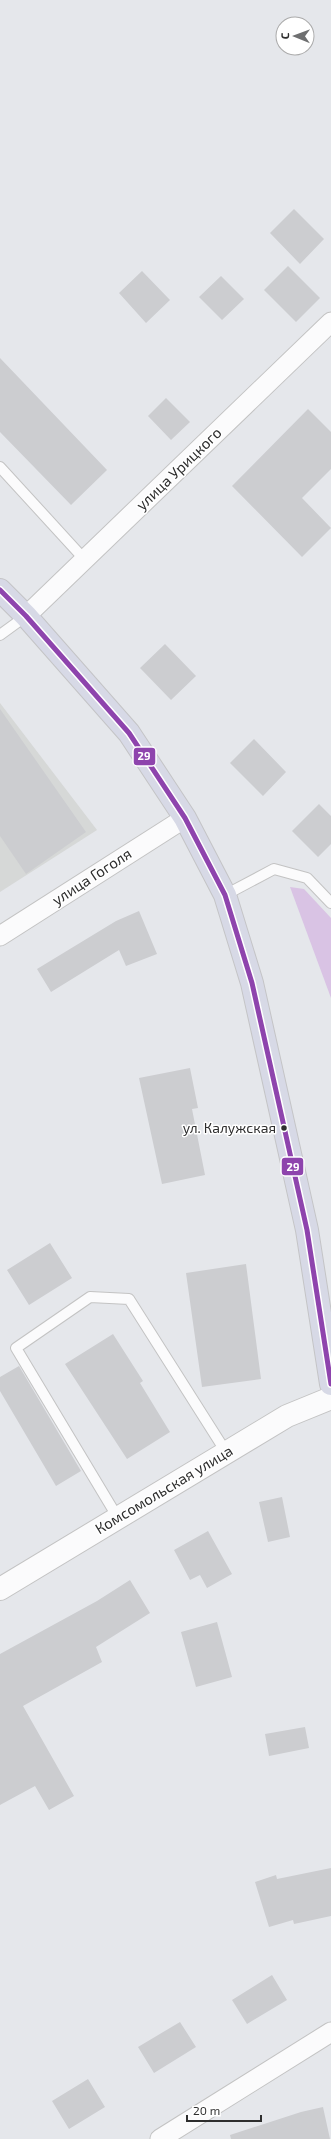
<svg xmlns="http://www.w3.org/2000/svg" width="331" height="2139" font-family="'Exo 2',sans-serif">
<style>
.industrial{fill:#d6d8d7}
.green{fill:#d9c3e4}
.building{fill:#cccdd0}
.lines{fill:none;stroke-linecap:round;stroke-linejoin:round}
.lane-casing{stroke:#c3c3c3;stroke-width:12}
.street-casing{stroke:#c3c3c3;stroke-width:21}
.secondary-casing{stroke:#c3c3c3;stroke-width:24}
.primary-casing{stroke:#c4c4c6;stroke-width:24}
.lane{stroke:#fbfbfc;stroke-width:10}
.street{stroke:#fbfbfc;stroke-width:19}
.secondary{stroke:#fbfbfc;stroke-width:22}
.primary{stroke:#d7d9e6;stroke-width:22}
.bus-1-casing{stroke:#fff;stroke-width:8}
.bus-1{stroke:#8e44ad;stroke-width:5}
.bus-dot{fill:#2e2e2e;stroke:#fff;stroke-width:1.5}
.labels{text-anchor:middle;stroke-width:3;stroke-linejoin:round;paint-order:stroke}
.bus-label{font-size:14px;fill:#2e2e2e;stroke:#fff;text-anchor:end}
.street-label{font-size:15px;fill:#2e2e2e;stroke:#fff}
.line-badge{stroke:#fff;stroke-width:1.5}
.badge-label{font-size:11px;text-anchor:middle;font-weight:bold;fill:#fff}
</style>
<rect width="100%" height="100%" fill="#e5e7eb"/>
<path class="industrial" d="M0 703 97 830 0 892Z"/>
<path class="green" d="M290 887 304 889 331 918V998Z"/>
<path class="building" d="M294 209 324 239 300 264 270 233Z
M288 266 320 298 296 322 264 290Z
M142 271 170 300 146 323 119 293Z
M221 276 244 299 222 320 199 297Z
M0 358 107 470 71 505 0 432Z
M166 398 190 422 171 440 148 416Z
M308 409 331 432V469L302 498 331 528 302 557 232 486Z
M165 644 196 676 171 700 140 668Z
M0 709 86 832 26 874 0 836Z
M254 739 286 772 263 796 230 763Z
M319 804 331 816V844L318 857 292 831Z
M139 911 157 954 126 966 119 950 51 992 37 969 116 921Z
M190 1068 198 1108 192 1109 205 1175 162 1184 139 1078Z
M50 1243 72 1278 29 1305 7 1270Z
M246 1264 261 1379 202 1387 186 1273Z
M113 1334 143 1381 140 1383 170 1432 127 1459 65 1364Z
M19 1366 81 1471 56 1486 0 1391V1377Z
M282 1497 290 1537 268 1542 259 1502Z
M208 1531 232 1574 207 1588 200 1575 190 1580 174 1550Z
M130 1580 150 1613 96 1647 102 1662 23 1706 74 1796 49 1810 35 1786 0 1805V1654L97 1601Z
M217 1622 232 1677 196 1687 181 1632Z
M305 1727 309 1748 269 1756 265 1734Z
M331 1868V1916L294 1924 293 1920 269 1927 255 1882 276 1875 277 1879Z
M272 1975 287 2000 247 2024 232 2000Z
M180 2022 196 2047 154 2073 138 2047Z
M88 2079 105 2107 69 2129 52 2101Z
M323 2107 330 2139H231L230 2135 301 2112Z"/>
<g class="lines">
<defs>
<path id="lane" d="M0 467 85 560
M0 635 26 616
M225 895 274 869 307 878 331 903
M118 1518 16 1348 90 1297 129 1299 226 1452"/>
<path id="street" d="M26 616 331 322
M0 936 185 818
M160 2139 331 2032"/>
<path id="secondary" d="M0 1589 287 1416 331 1398"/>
<path id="primary" d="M0 590 26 616 129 733 185 818 225 895 252 983 307 1230 331 1384"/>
</defs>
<use href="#lane" class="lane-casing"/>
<use href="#street" class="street-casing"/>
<use href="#secondary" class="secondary-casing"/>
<use href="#primary" class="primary-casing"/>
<use href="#lane" class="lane"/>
<use href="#street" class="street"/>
<use href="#secondary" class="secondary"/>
<use href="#primary" class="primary"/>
<defs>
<path id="bus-1" d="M0 590 26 616 129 733 185 818 225 895 252 983 307 1230 331 1384"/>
</defs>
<use href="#bus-1" class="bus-1-casing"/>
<use href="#bus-1" class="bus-1"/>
</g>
<circle class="bus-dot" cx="284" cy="1128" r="3.5"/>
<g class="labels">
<g class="bus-label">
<text x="276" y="1133">ул. Калужская</text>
</g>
<g class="street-label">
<text transform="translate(179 469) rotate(-44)" y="5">улица Урицкого</text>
<text transform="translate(92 877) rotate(-33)" y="5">улица Гоголя</text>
<text transform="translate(164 1490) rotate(-31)" y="5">Комсомольская улица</text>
</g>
</g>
<g class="line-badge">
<rect x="133" y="747" width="23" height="19" rx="4" fill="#8e44ad"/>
<rect x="281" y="1157" width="23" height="19" rx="4" fill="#8e44ad"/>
</g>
<g class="badge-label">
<text x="144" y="760">29</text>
<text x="293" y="1171">29</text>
</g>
<g transform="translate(295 36) rotate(271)"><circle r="19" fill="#ffffff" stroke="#ababab"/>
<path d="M0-3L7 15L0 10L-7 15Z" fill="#6e6f70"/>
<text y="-6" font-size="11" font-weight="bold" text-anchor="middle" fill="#2e2e2e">С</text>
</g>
<path d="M187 2115v6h74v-6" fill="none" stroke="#2e2e2e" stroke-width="2"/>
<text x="193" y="2115" font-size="12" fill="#2e2e2e" stroke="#ffffff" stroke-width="3" paint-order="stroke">20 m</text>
</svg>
